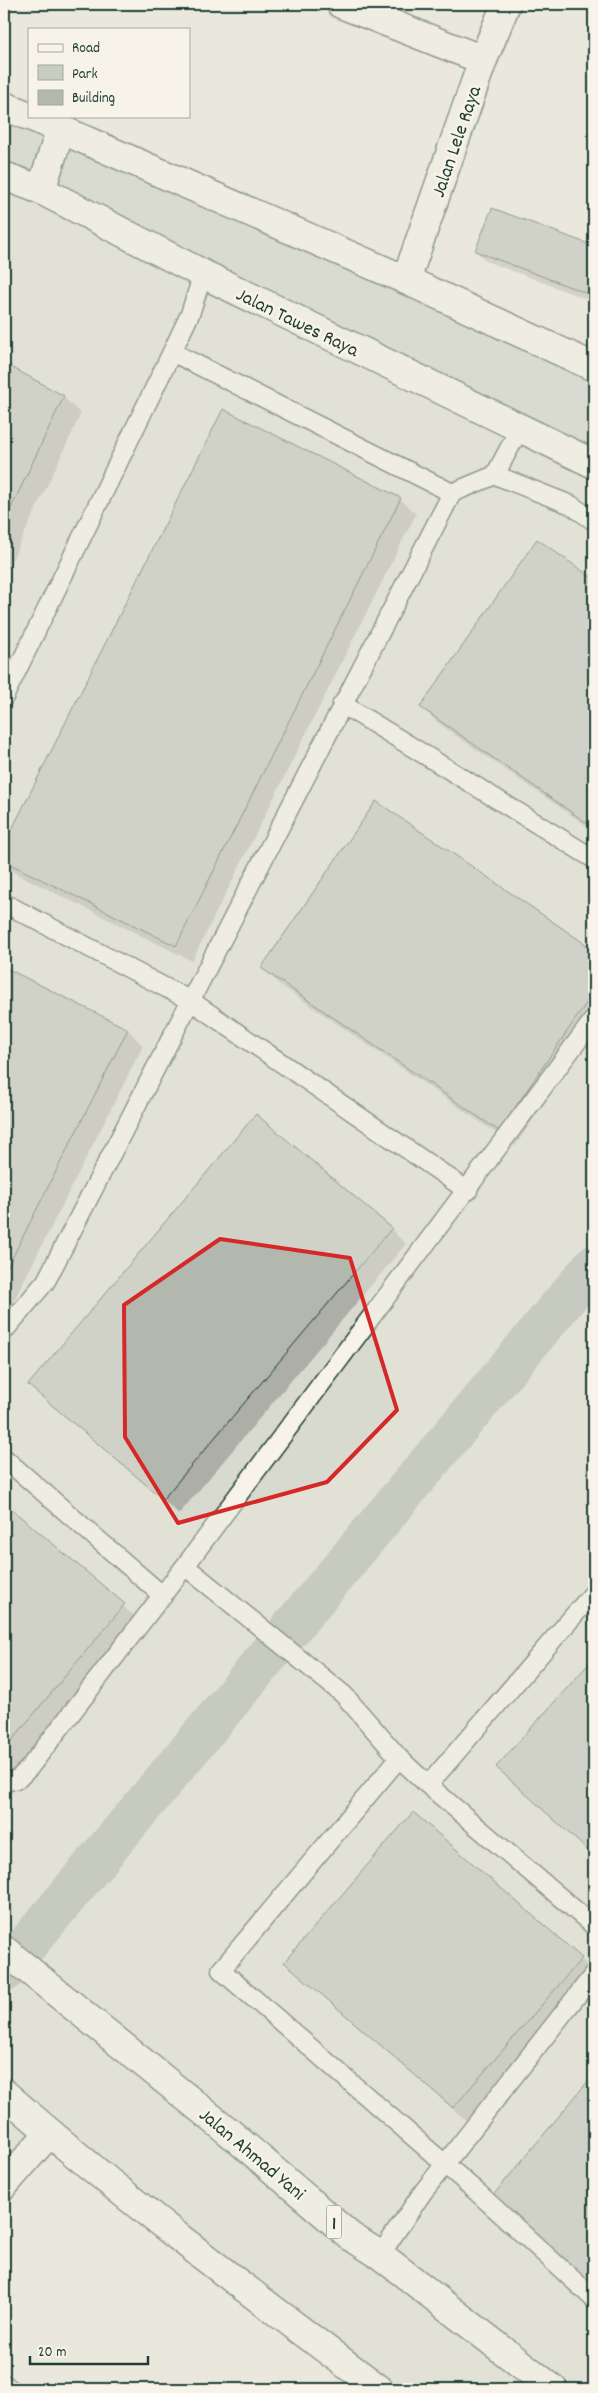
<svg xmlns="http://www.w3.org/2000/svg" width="598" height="2393" font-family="Dekko,sans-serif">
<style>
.built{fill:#d9dacf}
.green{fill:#c8ccc1;stroke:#74847a}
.shadow{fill:#0003}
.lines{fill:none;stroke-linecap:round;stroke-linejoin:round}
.canal{stroke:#9ca69c;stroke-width:41}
.building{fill:#b2b8ae;stroke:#1f3d34}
.service-casing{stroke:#1f3d34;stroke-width:21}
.minor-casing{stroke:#1f3d34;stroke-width:31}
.tertiary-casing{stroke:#1f3d34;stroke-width:31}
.trunk-casing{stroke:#1f3d34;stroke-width:31}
.service{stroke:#f7f3e8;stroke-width:18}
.minor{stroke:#f7f3e8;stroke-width:28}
.tertiary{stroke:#f7f3e8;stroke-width:28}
.trunk{stroke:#f7f3e8;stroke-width:28}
.marked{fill:none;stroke:#d62828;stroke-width:4;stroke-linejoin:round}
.labels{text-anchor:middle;stroke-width:5;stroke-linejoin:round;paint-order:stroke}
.shield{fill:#f7f3e8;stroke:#60746a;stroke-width:1}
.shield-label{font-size:19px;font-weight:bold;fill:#1f3d34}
.street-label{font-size:20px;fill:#1f3d34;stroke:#f7f3e8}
</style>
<rect width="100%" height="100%" fill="#eae8dd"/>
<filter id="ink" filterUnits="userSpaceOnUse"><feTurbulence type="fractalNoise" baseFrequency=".02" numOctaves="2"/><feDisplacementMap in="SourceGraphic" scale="10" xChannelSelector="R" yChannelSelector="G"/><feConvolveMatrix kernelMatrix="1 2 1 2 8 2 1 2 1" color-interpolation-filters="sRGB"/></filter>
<g filter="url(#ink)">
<path class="built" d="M4 176 594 464V2389H379L49 2133 4 2182Z"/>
<path class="green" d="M4 106 594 367V464L4 175Z"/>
<path class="shadow" d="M492 209 594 247V302L486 261 476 251Z
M4 365 63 397 81 414 4 577Z
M224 410 400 499 416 514 192 961 15 873 4 862V848Z
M538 541 594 580V831L438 723 422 707Z
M376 802 594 951V1030L515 1146 279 984 263 968Z
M4 968 128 1030 143 1046 4 1320Z
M391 1229 406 1244 179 1514 30 1384Z
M4 1504 140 1621 11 1775 4 1769Z
M594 1660V1856L498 1767Z
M581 1959 594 1972 469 2123 286 1962Z
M594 2076V2288L491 2199Z"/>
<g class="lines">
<path class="canal" d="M4 1972 594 1265"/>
</g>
<path class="building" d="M492 208 594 246V296L475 251Z
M4 363 64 396 4 523Z
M223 409 401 498 176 946 4 861V845Z
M537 539 594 579V828L420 707Z
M376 801 594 950V992L499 1131 261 968Z
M4 967 128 1029 4 1274Z
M256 1114 392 1228 163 1499 28 1385Z
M4 1503 125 1604 4 1750Z
M594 1658V1856L496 1767Z
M413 1812 582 1958 453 2108 284 1962Z
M594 2074V2287L490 2199Z"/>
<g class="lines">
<defs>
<path id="service" d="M172 352 452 493
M495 475 571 505 594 521
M4 697 172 352 190 314 203 274
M342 704 594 859
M4 903 191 1001 468 1191
M4 1331 46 1281 452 493 495 475 520 428
M4 1458 163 1596
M185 1566 344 1695 399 1758 428 1785 594 1926
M399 1758 221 1970 477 2192 594 2299
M4 1782 18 1779 29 1768 185 1566 594 1019
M428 1785 594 1592
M380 2255 423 2192 594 1974
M4 2384 10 2389"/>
<path id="minor" d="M341 4 483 60
M406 280 483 60 506 4
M4 2185 49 2133"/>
<path id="tertiary" d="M4 106 29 116
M30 116 406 280 594 367
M4 176 41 190 203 274 594 464
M41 190 61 128"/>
<path id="trunk" d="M4 1950 229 2132 350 2236 380 2255 553 2389
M4 2093C123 2198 252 2294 379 2389"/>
</defs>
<use href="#service" class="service-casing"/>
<use href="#minor" class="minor-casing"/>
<use href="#tertiary" class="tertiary-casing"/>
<use href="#trunk" class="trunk-casing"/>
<use href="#service" class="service"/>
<use href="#minor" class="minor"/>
<use href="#tertiary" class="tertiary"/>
<use href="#trunk" class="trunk"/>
</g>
</g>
<path d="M0 0H598V2393H0ZM220 1239 350 1258 397 1410 327 1482 178 1523 125 1437 124 1305Z" fill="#eae8dd" fill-opacity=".55" fill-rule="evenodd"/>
<path class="marked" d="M220 1239 350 1258 397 1410 327 1482 178 1523 125 1437 124 1305Z"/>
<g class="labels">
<rect class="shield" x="326.5" y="2205.5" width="15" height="33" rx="4"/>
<g class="shield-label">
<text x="334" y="2229">1</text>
</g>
<g class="street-label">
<text transform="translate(455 141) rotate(-71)" y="7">Jalan Lele Raya</text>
<text transform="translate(298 321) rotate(26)" y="7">Jalan Tawes Raya</text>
<text transform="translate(253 2153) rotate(40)" y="7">Jalan Ahmad Yani</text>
</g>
</g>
<rect width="598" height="2393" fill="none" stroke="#f7f3e8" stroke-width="20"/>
<rect x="10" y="10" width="578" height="2373" fill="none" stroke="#1f3d34" stroke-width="2" filter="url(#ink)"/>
<rect x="28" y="28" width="162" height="90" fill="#f7f3e8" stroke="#a1aaa0"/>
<rect x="38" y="44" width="25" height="8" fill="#f7f3e8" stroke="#a1aaa0"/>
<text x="72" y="52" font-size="15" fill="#1f3d34">Road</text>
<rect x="38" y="65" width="25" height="15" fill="#c8ccc1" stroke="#a1aaa0"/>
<text x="72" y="78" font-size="15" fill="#1f3d34">Park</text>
<rect x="38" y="90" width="25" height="15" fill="#b2b8ae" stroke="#a1aaa0"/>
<text x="72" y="102" font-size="15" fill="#1f3d34">Building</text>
<path d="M30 2356v8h118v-8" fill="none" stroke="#1f3d34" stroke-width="2.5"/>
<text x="38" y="2356" font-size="15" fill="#1f3d34" stroke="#f7f3e8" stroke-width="4" paint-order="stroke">20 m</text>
</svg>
